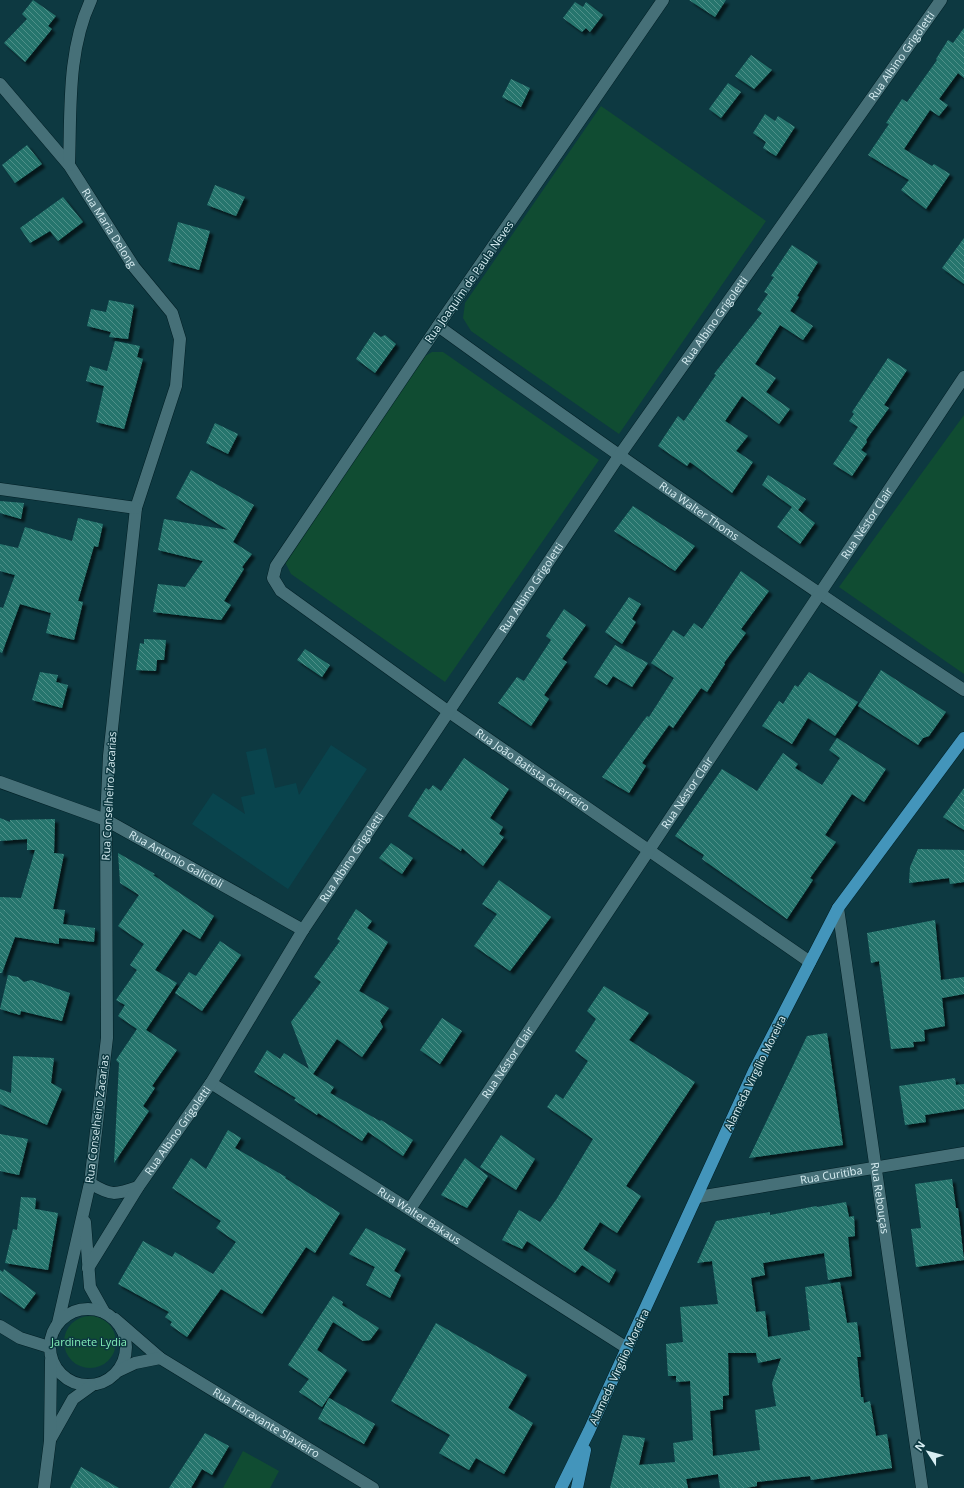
<svg xmlns="http://www.w3.org/2000/svg" width="964" height="1488" font-family="'Open Sans',sans-serif">
<style>
.built{fill:#09444d}
.park{fill:#104c32}
.building{fill:url(#building-back-hatch);fill-rule:evenodd;filter:url(#shadow)}
.lines{fill:none;stroke-linecap:round;stroke-linejoin:round}
.minor-casing{stroke:#001f25;stroke-width:13}
.major-casing{stroke:#001f25;stroke-width:13}
.minor{stroke:#467078;stroke-width:12}
.major{stroke:#4395bb;stroke-width:12}
.labels{text-anchor:middle;stroke-width:3;stroke-linejoin:round;paint-order:stroke}
.street-label{font-size:11px;fill:#d8eef3;stroke:#0d3941}
.park-label{font-size:11px;fill:#82ecb6;stroke:#0d3941}
</style>
<defs>
<pattern id="building-back-hatch" width="6" height="6" patternUnits="userSpaceOnUse"><rect width="6" height="6" fill="#26756d"/><path d="M-1 5l2 2M0 0l6 6M5-1l2 2" fill="none" stroke="#4f9089"/></pattern>
<filter id="shadow"><feDropShadow dx="3.5" dy="3.5" stdDeviation="1" flood-color="#0009"/></filter>
</defs>
<rect width="100%" height="100%" fill="#0d3941"/>
<path class="built" d="M331 745 367 769 288 889 192 824 213 793 245 814 241 797 255 794 246 752 266 748 275 788 296 783 299 795Z"/>
<path class="park" d="M601 106 766 221 619 434 471 331 463 318 465 303Z
M432 352H443L599 460 445 682 291 574 285 562 420 359Z
M964 415V674L839 587Z
M64 1342a26 26 0 1 1 52 0a26 26 0 1 1-52 0Z
M243 1451 279 1471 270 1488H223Z"/>
<path class="building" d="M33 0 56 16 48 26 52 29 25 62 4 43 27 19 22 14Z
M689 0H726L715 17Z
M575 2 583 7 586 2 603 15 590 32 586 28 582 32 563 18Z
M964 28V78L958 73 939 99 948 105 939 116 930 110 904 149 932 166 934 164 950 174 926 209 901 190 909 180 868 155 889 124 886 123 902 99 907 102 937 60 936 59 948 40 953 43Z
M751 55 772 70 754 89 735 76Z
M511 79 530 88 521 107 502 97Z
M728 83 741 92 721 118 709 109Z
M765 114 775 121 778 116 795 127 776 156 763 148 766 142 753 133Z
M27 145 42 164 15 183 2 165Z
M215 185 245 197 236 216 207 205Z
M63 197 83 222 58 241 50 231 30 243 20 228Z
M178 222 210 231 199 270 168 261Z
M964 238V284L942 268Z
M792 245 818 262 797 296 799 297 790 311 813 326 803 340 780 325 755 364 776 378 766 392 790 409 779 424 742 396 725 421 748 436 736 451 753 462 732 493 690 462 687 466 658 446 678 416 684 421 716 375 714 374 762 313 757 310 768 294 764 292 774 277 771 276Z
M109 300 134 305 128 339 109 337 111 332 87 326 91 309 106 312Z
M374 332 381 337 385 335 396 344 375 373 356 359Z
M115 341 140 346 137 357 143 359 124 429 96 422 104 386 86 381 90 366 107 371Z
M888 358 907 370 884 405 889 408 866 440 867 442 861 450 867 454 852 476 833 464 858 427 849 421 854 414 852 412Z
M215 423 238 434 228 454 206 443Z
M191 470 254 505 233 542 252 554 242 567 244 569 224 601 231 605 221 620 153 612 158 584 185 587 203 561 158 550 164 519 228 530 176 498Z
M768 475 806 499 798 510 815 523 800 544 777 527 792 507 762 485Z
M0 501 24 503 21 519 0 513Z
M633 506 695 546 675 571 614 531Z
M78 518 103 524 98 547 94 546 78 601 83 602 74 640 46 633 51 613 20 604 2 653 0 652V607L3 608 15 575 0 571V544L18 548 25 527 72 541Z
M741 571 769 591 741 629 746 633 724 663 725 664 707 692 701 688 673 728 669 725 642 763 646 766 629 793 602 777 647 716 649 717 674 678 651 663 673 630 684 637 694 623 702 629Z
M629 597 641 604 632 619 636 622 622 644 605 632Z
M564 609 586 625 562 659 567 662 544 695 549 699 531 726 498 703 517 677 524 681 551 640 546 636Z
M144 639 166 640 164 660H157L156 671 136 670 140 643 144 644Z
M615 645 648 663 632 687 613 676 607 685 594 677Z
M305 649 330 665 322 677 297 660Z
M881 670 946 712 929 736 923 738 918 745 858 706Z
M40 672 58 675 56 682 68 685 62 708 32 700Z
M809 672 858 702 835 736 808 718 792 744 762 726 779 701 783 704 795 685 798 687Z
M837 738 886 769 864 802 852 794 825 835 836 842 810 878 813 880 787 919 702 859 704 855 675 836 722 769 757 791 783 753 798 764 795 768 822 785 840 758 829 750Z
M464 758 509 789 490 818 503 827 499 834 504 837 483 866 462 848 461 851 408 816 426 788 429 790 433 785 441 791Z
M964 788V830L943 817Z
M0 818 10 822V820L55 819 54 853 64 854 53 909 65 910 63 924 95 928 94 942 59 938V944L15 937 2 973H0V897L21 898 35 850H27V839L0 841Z
M391 843 413 858 402 874 379 858Z
M918 849 964 850V882L950 884 949 878 909 883 910 867Z
M118 853 155 874 153 875 214 916 200 939 183 929 155 970 177 983 146 1030 177 1050 152 1086 155 1088 143 1106 149 1111 114 1163 119 1063 116 1060 137 1029 118 1016 125 1005 116 1000 137 970 130 965 144 944 118 926 139 895 120 883Z
M499 880 551 917 510 971 474 946 497 914 482 904Z
M356 909 372 921 367 928 388 942 359 991 389 1008 380 1021 383 1027 362 1057 337 1039 313 1074 334 1087 330 1093 380 1121 381 1120 413 1140 403 1156 368 1132 362 1141 318 1113 317 1115 294 1100 296 1098 254 1072 267 1050 280 1059 284 1053 309 1069 291 1022 321 982 314 977 340 941 337 939Z
M935 920 941 980 964 977V994L942 998 945 1026 924 1030 925 1041 913 1042 914 1047 891 1049 879 961 871 963 867 933Z
M220 941 241 955 202 1011 175 993 189 972 196 976Z
M8 975 18 977 24 982 31 980 70 993 62 1021 21 1011 20 1015 0 1009Z
M604 986 649 1013 629 1040 695 1082 626 1186 641 1196 617 1233 600 1222 583 1249 616 1270 609 1283 582 1265 575 1273 527 1241 522 1249 502 1240 519 1210 540 1222 556 1200 593 1139 547 1107 556 1094 563 1099 588 1061 575 1051 596 1019 587 1011Z
M442 1018 462 1031 440 1064 420 1050Z
M827 1033 843 1145 749 1158 807 1036Z
M13 1056 54 1058 51 1083 62 1089 47 1125 0 1104V1089L11 1093Z
M955 1078 956 1085 964 1084V1109L925 1115 926 1122 905 1125 899 1086Z
M228 1130 241 1138 235 1148 286 1177 285 1178 340 1213 315 1253 306 1247 262 1314 221 1289 187 1337 170 1325 172 1322 165 1317 169 1312 118 1284 143 1241 172 1257 175 1252 213 1274 236 1242 216 1228 221 1221 172 1188 191 1158 206 1169Z
M0 1134 28 1139 19 1175 0 1171Z
M501 1135 535 1159 516 1190 480 1167Z
M465 1158 488 1176 467 1208 441 1195Z
M952 1179 956 1208H958L964 1260 916 1267 911 1229 921 1228 915 1184Z
M21 1197 36 1198 35 1209 58 1213 48 1270 5 1263 13 1229 17 1230Z
M846 1202 849 1217 854 1216 855 1236 848 1237 852 1276 828 1280 824 1253 763 1263 765 1275 751 1278 756 1312 765 1311 768 1337 810 1330 805 1287 840 1282 847 1323 857 1322 861 1357H857L861 1397H863L864 1403 870 1401 876 1436 887 1434 892 1468 811 1480 810 1476 757 1482V1486L746 1488H720L718 1474 686 1479 688 1488H610L623 1435 645 1438 639 1465 675 1462 673 1443 693 1440 690 1381 676 1382V1376H668L666 1344 683 1342 680 1307 718 1304 712 1261 697 1263 716 1221 770 1212V1215L816 1206 817 1207ZM728 1353H756L758 1363 781 1358 772 1383 776 1406 755 1410 760 1450 713 1456 710 1411 723 1409V1396L729 1395Z
M366 1228 406 1249 394 1271 401 1275 390 1298 366 1285 375 1267 349 1254Z
M4 1269 36 1293 24 1309 0 1292V1270L3 1272Z
M333 1296 343 1302 342 1305 379 1328 370 1340 363 1341 333 1322 317 1350 347 1370 322 1407 299 1392 309 1379 288 1365Z
M436 1323 527 1375 508 1408 533 1423 504 1474 476 1458 469 1470 439 1453 450 1435 391 1401Z
M329 1398 375 1424 364 1444 318 1419Z
M205 1433 229 1446 212 1475 202 1469 191 1488H169Z
M81 1467 119 1488H70Z"/>
<g class="lines">
<defs>
<g id="minor">
<path id="s1" d="M663 0 438 326 276 566 273 578 281 591 449 712 810 962"/>
<path id="s2" d="M0 84 69 165 134 267 172 313 180 339 176 386 136 508 109 756 106 820 107 1038 90 1183 58 1323"/>
<path d="M69 165C71 110 67 51 91 0"/>
<path id="s3" d="M438 326C611 451 786 573 964 690"/>
<path d="M0 489 136 508"/>
<path id="s4" d="M0 782 106 820 303 930"/>
<path id="s5" d="M838 908 922 1488"/>
<path id="s6" d="M211 1083 627 1348"/>
<path d="M90 1183C111 1196 115 1195 138 1187"/>
<path id="s7" d="M698 1197 964 1153"/>
<path id="s8" d="M410 1209 964 377"/>
<path d="M85 1222 90 1287 104 1312"/>
<path id="s9" d="M88 1268 138 1187 211 1083 303 930 619 456 941 0"/>
<circle cx="88" cy="1347" r="38"/>
<path id="s10" d="M115 1319 160 1358 373 1488"/>
<path d="M0 1326 20 1338 49 1347"/>
<path d="M118 1371 135 1363 160 1358"/>
<path d="M51 1438 73 1399 91 1386"/>
<path d="M44 1488 50 1441 51 1360"/>
</g>
<path id="major" d="M561 1488 589 1431 754 1071 838 908 964 738
M577 1488 585 1450"/>
</defs>
<use href="#minor" class="minor-casing"/>
<use href="#major" class="major-casing"/>
<use href="#minor" class="minor"/>
<use href="#major" class="major"/>
</g>
<g class="labels">
<g class="street-label">
<text dy="4" stroke="none"><textPath href="#s9" startOffset="1460">Rua Albino Grigoletti</textPath></text>
<text dy="4" stroke="none"><textPath href="#s2" startOffset="181">Rua Maria Delong</textPath></text>
<text transform="translate(469 282) rotate(-55)" y="4">Rua Joaquim de Paula Neves</text>
<text dy="4" stroke="none"><textPath href="#s9" startOffset="1136">Rua Albino Grigoletti</textPath></text>
<text dy="4" stroke="none"><textPath href="#s3" startOffset="320">Rua Walter Thoms</textPath></text>
<text dy="4" stroke="none"><textPath href="#s8" startOffset="824">Rua Néstor Clair</textPath></text>
<text dy="4" stroke="none"><textPath href="#s9" startOffset="812">Rua Albino Grigoletti</textPath></text>
<text dy="4" stroke="none"><textPath href="#s1" startOffset="1022">Rua João Batista Guerreiro</textPath></text>
<text dy="4" stroke="none"><textPath href="#s8" startOffset="500">Rua Néstor Clair</textPath></text>
<text transform="translate(109 796) rotate(-87)" y="4">Rua Conselheiro Zacarias</text>
<text dy="4" stroke="none"><textPath href="#s9" startOffset="488">Rua Albino Grigoletti</textPath></text>
<text dy="4" stroke="none"><textPath href="#s4" startOffset="193">Rua Antonio Galicioli</textPath></text>
<text dy="4" stroke="none"><textPath href="#s8" startOffset="176">Rua Néstor Clair</textPath></text>
<text transform="translate(755 1073) rotate(-64)" y="4">Alameda Virgílio Moreira</text>
<text transform="translate(97 1119) rotate(-83)" y="4">Rua Conselheiro Zacarias</text>
<text dy="4" stroke="none"><textPath href="#s9" startOffset="164">Rua Albino Grigoletti</textPath></text>
<text dy="4" stroke="none"><textPath href="#s7" startOffset="135">Rua Curitiba</textPath></text>
<text dy="4" stroke="none"><textPath href="#s5" startOffset="293">Rua Rebouças</textPath></text>
<text dy="4" stroke="none"><textPath href="#s6" startOffset="247">Rua Walter Bakaus</textPath></text>
<text transform="translate(619 1367) rotate(-65)" y="4">Alameda Virgílio Moreira</text>
<text dy="4" stroke="none"><textPath href="#s10" startOffset="184">Rua Fioravante Slavieiro</textPath></text>
</g>
<g class="park-label">
<text x="89" y="1346">Jardinete Lydia</text>
</g>
</g>
<g transform="translate(928 1452) rotate(306)" stroke="#0d3941" stroke-width="3" paint-order="stroke">
<path d="M0-3L7 15L0 10L-7 15Z" fill="#d8eef3"/>
<text y="-6" font-size="11" font-weight="bold" text-anchor="middle" fill="#d8eef3">N</text>
</g>
</svg>
